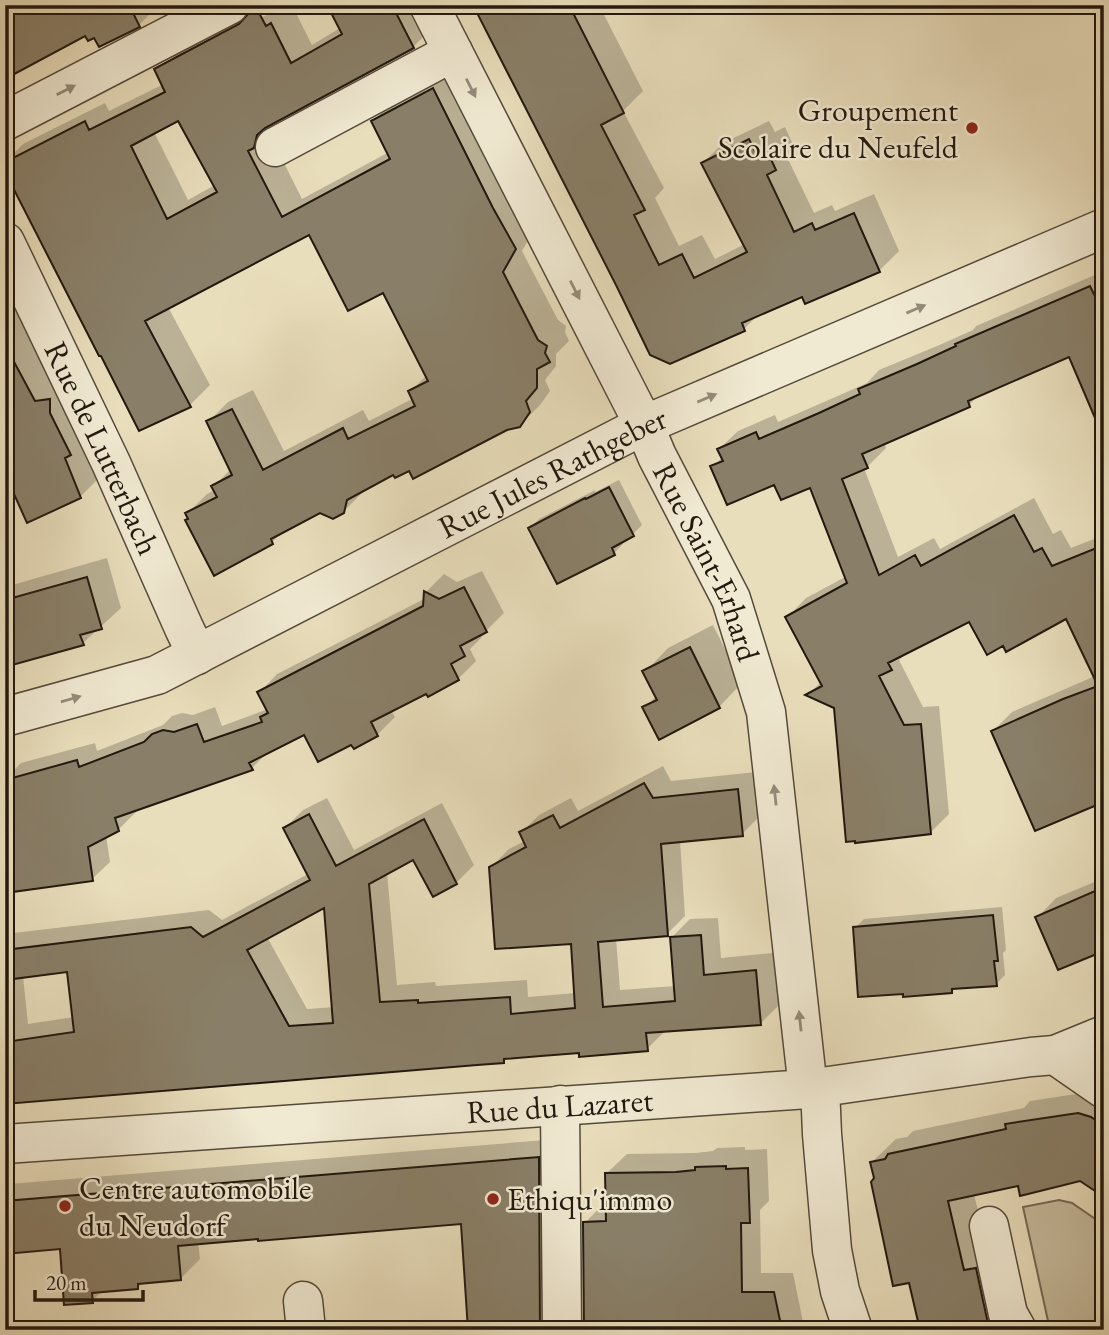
<svg xmlns="http://www.w3.org/2000/svg" width="1109" height="1335" font-family="'EB Garamond',serif">
<style>
.green{fill:#c7bc9e;stroke:#746a56;stroke-width:2}
.shadow{fill:#0003;fill-rule:evenodd}
.building{fill:#897f68;stroke:#22180e;stroke-width:2;fill-rule:evenodd}
.lines{fill:none;stroke-linecap:round;stroke-linejoin:round}
.minor-casing{stroke:#544a3a;stroke-width:41}
.minor{stroke:#f1ead3;stroke-width:38}
.oneway{fill:#948c7a}
.poi-dot{fill:#8f2418;stroke:#f1ead3;stroke-width:2.5}
.labels{text-anchor:middle;stroke-width:5;stroke-linejoin:round;paint-order:stroke}
.poi-label{font-size:32px;fill:#22180e;stroke:#f1ead3;text-anchor:start}
.street-label{font-size:32px;fill:#22180e;stroke:#f1ead3}
</style>
<rect width="100%" height="100%" fill="#e9debc"/>
<filter id="stains"><feTurbulence type="fractalNoise" baseFrequency=".00286" numOctaves="4"/><feColorMatrix values="0 0 0 0 .2 0 0 0 0 .09 0 0 0 0 .02 0 0 0 .5 -.17"/></filter>
<radialGradient id="worn" r=".72"><stop offset=".6" stop-color="#630" stop-opacity="0"/><stop offset="1" stop-color="#630" stop-opacity=".3"/></radialGradient>
<path class="green" d="M1059 1200 1072 1203 1104 1225V1330H1050L1023 1207Z"/>
<path class="shadow" d="M5 5H159L139 25 95 35 86 34 5 79Z
M290 5H292L312 45 340 28 331 5H422L433 27 413 47 274 121 273 126 268 131 302 199 389 152 373 121 393 101 453 69 535 228 522 251 558 320 566 326 565 332 569 341 556 354V366L545 380 550 391 540 405 519 426 506 428 410 468 394 473 364 489V491L343 512H320L285 530 272 542 190 518 187 514 207 494 215 490 213 487 231 469 208 422 228 402 253 390 284 451 363 410 369 421 414 398 410 392 427 375 383 290 310 233 168 307 210 385 190 405 5 162 23 144 105 103 109 111 164 84 158 73 178 53ZM179 119 215 185 188 200 154 132Z
M475 5H599L643 91 623 111 664 188 655 198 679 246 702 235 715 259 745 244 703 163 723 143 769 121 775 132 785 127 795 149 787 157 814 213 832 205 835 211 874 194 899 251 879 271 803 295 759 314 744 329 670 362Z
M1104 271V443L1097 427 1099 425 1070 355 981 393 969 405 884 442 886 448 867 467 864 468 898 557 934 538 940 549 1034 498 1053 534 1061 530 1071 548 1104 535V800L993 731 1012 712 1095 676 1067 616 1004 643 970 619 909 651 899 660 923 707 939 706 949 814 930 833 835 707 808 695 822 681 788 617 806 598 847 576 811 485 775 483 712 467 723 457 719 449 738 431 775 415 778 422 840 395 867 383 879 370 937 346 973 330 976 326Z
M5 286 100 477 80 497 11 484 5 477Z
M619 480 642 525 633 534 621 541 623 544 614 553 530 528 539 519 595 490V492Z
M107 558 121 608 83 643 5 666V587Z
M482 571 504 613 486 631 480 634 482 637 470 649 476 661 458 679 427 691 391 710 395 717 377 735 352 742 305 733 269 751 252 768 135 809 136 812 118 830 106 835 110 862 92 879 5 789V779L21 763 95 743 97 751 163 725 172 716 182 713 193 715 215 707 222 726 268 709 260 692 277 674 426 598V592L444 574 457 582Z
M713 625 742 683 719 707 645 708 657 695 645 672 668 648Z
M663 766 671 781 756 772 760 816 742 834 680 840 685 916 667 934 616 938 620 990 675 986 672 937 690 919 718 918 721 958 773 953 779 1005 761 1023 665 1031 647 1049 580 1051 507 1057 503 1061 5 1102V934L209 910 222 920 308 874 285 828 303 810 327 798 354 850 442 803 474 865 456 883 414 858 387 873 397 985 435 982 436 986 527 980 528 997 576 993 572 942 491 867 509 849 525 841 521 833 539 815 571 798 578 811ZM326 906 334 1007 307 1009 267 937ZM69 970 74 1017 28 1024 23 976Z
M1104 878V949L1038 917 1056 898Z
M1002 907 1006 950 1003 953 1005 975 996 984 956 987 952 991 855 928 864 919Z
M1102 1090 1104 1091V1195L1081 1180 1020 1184 974 1194 987 1248 1029 1326 1038 1330H921L911 1281 876 1178 872 1162 896 1139 907 1137 913 1131 1024 1108 1030 1101Z
M558 1139 571 1330H470L462 1223 198 1242 200 1259 180 1279 143 1282 138 1287 103 1290 92 1301 61 1247 5 1252V1188L9 1184Z
M745 1147V1150L767 1149 769 1201 760 1210 761 1273H793L803 1322 796 1330H586L585 1223 604 1203H607V1173L627 1154 696 1153 713 1151 717 1148Z"/>
<path class="building" d="M5 5H143L132 11 140 27 99 47 94 38 88 41 85 36 5 79Z
M327 5H392L414 48 265 128 257 135 254 148 248 151 282 217 390 159 371 121 433 88 493 208 516 249 503 272 538 340 547 346 545 353 550 362 537 369V388L526 401 530 412 520 427 507 430 413 479 409 471 395 478 393 475 347 500 344 513 333 519 320 513 271 539 273 544 214 576 185 520 188 519 185 513 217 497 211 486 232 475 206 421 232 409 263 470 343 428 348 439 415 406 408 391 428 381 383 293 348 311 309 235 145 321 191 407 139 431 101 356H99L5 172V162L85 121 89 130 165 92 154 69 239 24 248 14 257 9 266 26 271 23 291 63 342 34ZM178 121 217 192 167 219 131 146Z
M473 5H569L624 113 601 125 645 210 634 215 659 265 682 254 694 278 747 252 701 163 749 139 755 151 765 146 776 170 767 175 794 232 812 223 815 230 854 213 880 272 805 304 802 297 742 323 745 331 670 364 650 355 616 285Z
M1090 286 1104 315V439L1069 357 968 401 970 407 862 454 868 468 842 479 879 575 915 555 921 566 1014 515 1034 552 1042 548 1052 566 1104 545V802L1035 831 991 731 1063 699 1098 686 1066 619 1006 652 1003 646 987 655 969 622 888 663 892 670 879 676 904 725 921 724 931 834 855 843V841L846 842 834 708 805 695 822 686 785 617 847 583 810 488 781 500 774 485 727 505 710 466 723 461 717 449 756 432 759 439 819 413 860 394 858 389 917 364 956 346 955 344Z
M5 345 35 401 50 399V413L71 455 65 458 81 498 27 523 10 485 5 480Z
M609 487 634 536 612 548 615 555 557 584 528 528 585 498 586 499Z
M87 577 102 629 80 635 84 645 5 667V600Z
M464 587 487 632 460 646 465 656 451 664 459 680 428 697 426 694 371 722 378 736 354 749 351 745 318 762 304 735 249 763 253 770 115 818 119 831 88 847 93 881 5 893V780L77 760 79 767 144 742 152 734 163 730 174 732 197 724 204 742 262 722 260 717 268 713 257 692 423 606 424 591 439 599Z
M690 647 720 708 659 740 642 707 657 700 642 671Z
M644 783 653 798 738 789 743 836 661 844 668 936 598 942 603 1007 675 1001 670 937 701 935 704 975 756 970 761 1025 646 1033 648 1051 579 1057V1053L541 1056 504 1059V1063L477 1065 5 1104V1042L74 1032 67 972 5 980V950L191 927 203 937 310 880 283 828 309 814 336 866 424 819 457 884 433 897 413 860 369 884 380 1002 418 1000V1003L510 997 511 1014 575 1008 571 944 495 949 489 867 526 847 519 832 553 815 560 828ZM324 908 333 1023 289 1026 247 950Z
M1095 891 1104 912V951L1058 970 1035 917Z
M993 915 998 961H994L997 986 952 989V993L903 997V994L858 997 853 927Z
M1078 1113 1091 1117 1104 1126V1197L1080 1181 1020 1196 1018 1186 948 1201 964 1270 976 1268 987 1319 992 1330H920L909 1283 893 1286 871 1182 874 1178 870 1162 885 1159 888 1154 1006 1129 1005 1124Z
M539 1157 540 1330H468L461 1224 258 1241V1239L178 1246 181 1280 138 1284V1289L92 1293 93 1303 64 1305 60 1249 5 1254V1201Z
M726 1166V1169L748 1168 750 1223H741L742 1292H774L782 1330H584L583 1222 606 1221 605 1173 676 1172 695 1170V1167Z"/>
<g class="lines">
<defs>
<g id="minor">
<path id="s1" d="M429 5 644 425 657 456 731 599 766 712 808 1089"/>
<path d="M5 121 229 5"/>
<path d="M275 147 453 52"/>
<path id="s2" d="M5 242 111 463 184 628 197 655"/>
<path id="s3" d="M5 717 157 675 644 425 1104 228"/>
<path d="M1055 1055 1104 1089"/>
<path d="M820 1087 822 1134 832 1250 840 1291 853 1330"/>
<path d="M560 1105 562 1330"/>
<path id="s4" d="M5 1144 808 1089 1031 1057 1055 1055 1104 1035"/>
<path d="M989 1226 1008 1314 1017 1330"/>
<path d="M303 1301 306 1330"/>
</g>
</defs>
<use href="#minor" class="minor-casing"/>
<use href="#minor" class="minor"/>
</g>
<defs><path id="oneway-solid" d="M-6-.8H1V-3.2L6.5 0L1 3.2V.8H-6Z" transform="scale(1.75)"/></defs>
<g class="oneway">
<use href="#oneway-solid" transform="translate(471 88) rotate(63)"/>
<use href="#oneway-solid" transform="translate(66 90) rotate(-27)"/>
<use href="#oneway-solid" transform="translate(575 290) rotate(63)"/>
<use href="#oneway-solid" transform="translate(916 309) rotate(-23)"/>
<use href="#oneway-solid" transform="translate(707 398) rotate(-23)"/>
<use href="#oneway-solid" transform="translate(71 699) rotate(-16)"/>
<use href="#oneway-solid" transform="translate(775 795) rotate(-96)"/>
<use href="#oneway-solid" transform="translate(800 1021) rotate(-96)"/>
</g>
<g class="poi-dot">
<circle cx="972" cy="128" r="7"/>
<circle cx="493" cy="1199" r="7"/>
<circle cx="65" cy="1206" r="7"/>
</g>
<g class="labels">
<g class="poi-label">
<text x="958" y="121" text-anchor="end">Groupement<tspan x="958" dy="37">Scolaire du Neufeld</tspan></text>
<text x="79" y="1199">Centre automobile<tspan x="79" dy="37">du Neudorf</tspan></text>
<text x="507" y="1210">Ethiqu'immo</text>
</g>
<g class="street-label">
<text dy="11" stroke="none"><textPath href="#s2" startOffset="228">Rue de Lutterbach</textPath></text>
<text dy="11" stroke="none"><textPath href="#s3" startOffset="602">Rue Jules Rathgeber</textPath></text>
<text dy="11" stroke="none"><textPath href="#s1" startOffset="623">Rue Saint-Erhard</textPath></text>
<text dy="11" stroke="none"><textPath href="#s4" startOffset="556">Rue du Lazaret</textPath></text>
</g>
</g>
<rect width="1109" height="1335" fill="none" stroke="#e9debc" stroke-width="28"/>
<rect x="7" y="7" width="1095" height="1321" fill="none" stroke="#22180e" stroke-width="3.5"/>
<rect x="14" y="14" width="1081" height="1307" fill="none" stroke="#22180e" stroke-width="2"/>
<path d="M35 1290v10h108v-10" fill="none" stroke="#22180e" stroke-width="3.5"/>
<text x="46" y="1290" font-size="21" fill="#22180e" stroke="#f1ead3" stroke-width="5" paint-order="stroke">20 m</text>
<rect width="100%" height="100%" filter="url(#stains)"/>
<rect width="100%" height="100%" fill="url(#worn)"/>
</svg>
